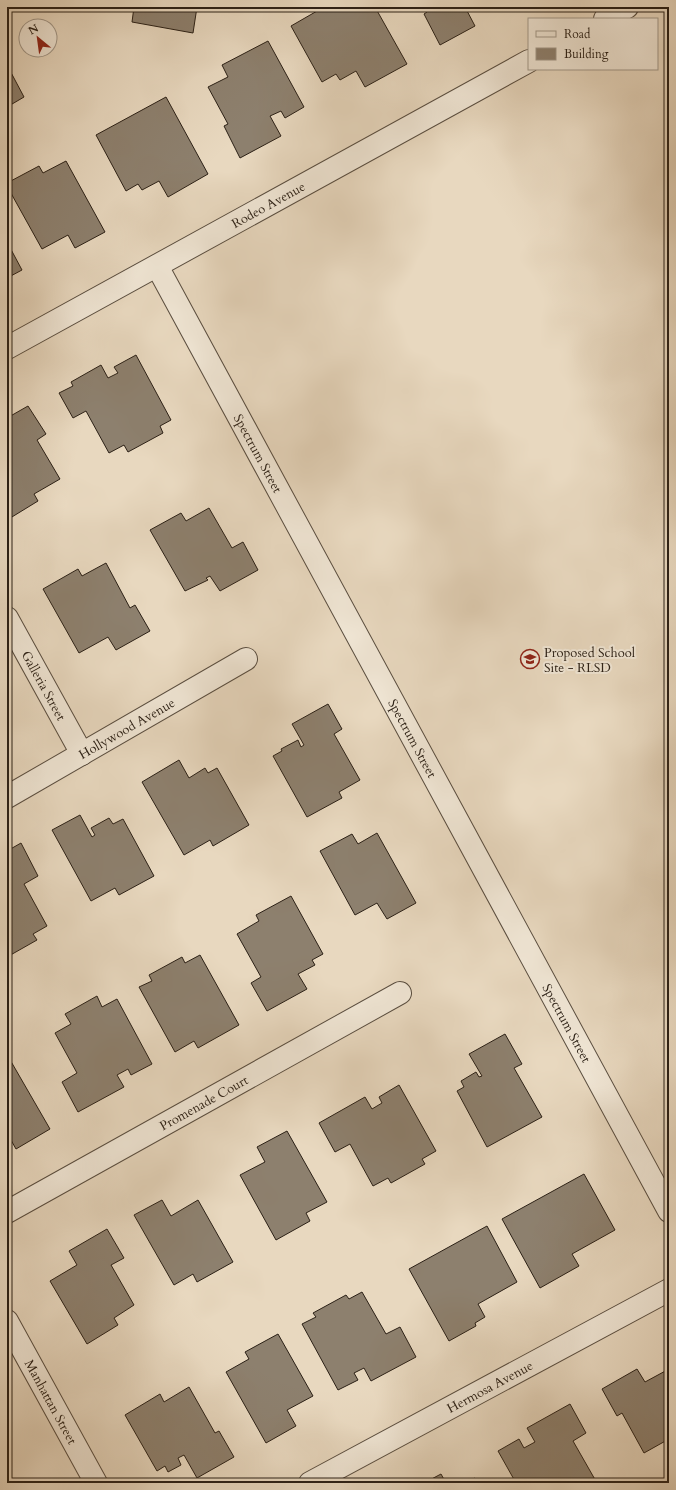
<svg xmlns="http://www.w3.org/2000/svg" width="676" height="1490" font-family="Cardo,serif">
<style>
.building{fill:#8d806e;stroke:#2b2016}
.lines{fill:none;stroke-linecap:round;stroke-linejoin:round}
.street-casing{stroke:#5a4e40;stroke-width:24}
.street{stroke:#f0e6d5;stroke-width:22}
.labels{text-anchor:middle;stroke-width:4;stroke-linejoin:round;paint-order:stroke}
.street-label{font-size:13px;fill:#2b2016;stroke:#f0e6d5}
.poi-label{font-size:13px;fill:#2b2016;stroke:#f0e6d5;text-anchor:start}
</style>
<rect width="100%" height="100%" fill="#e8d8bf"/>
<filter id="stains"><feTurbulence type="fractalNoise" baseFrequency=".005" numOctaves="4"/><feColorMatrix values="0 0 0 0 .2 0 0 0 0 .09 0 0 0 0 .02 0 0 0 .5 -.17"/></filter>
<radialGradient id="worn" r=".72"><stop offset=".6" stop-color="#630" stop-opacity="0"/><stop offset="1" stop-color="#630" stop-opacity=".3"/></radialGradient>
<path class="building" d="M134 7H197L193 33 132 22Z
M324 7H375L407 64 365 87 356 71 340 80 336 74 322 82 291 26Z
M424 7H465L475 26 440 45 424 14 427 12Z
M268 41 304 107 285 118 281 111 270 116 281 136 240 158 224 126 228 124 208 87 228 77 222 65Z
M7 65 24 97 7 107Z
M166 97 208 174 168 197 159 181 142 190 138 184 126 191 96 135Z
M66 161 105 232 75 248 68 235 42 249 7 186V183L39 166 43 173Z
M7 242 22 270 7 278Z
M136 355 171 420 160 426 163 433 128 452 124 445 109 453 86 411 73 418 59 393 73 386 71 382 101 365 108 378 118 373 114 367Z
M28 406 46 434 37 440 60 479 34 494 38 501 7 520V418Z
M209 508 232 548 243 542 258 570 220 591 210 576 206 578 208 580 185 591 150 530 181 513 186 521Z
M106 563 130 608 135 605 150 631 116 650 108 637 79 653 43 589 78 569 82 576Z
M328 704 342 729 334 734 360 780 339 792 342 798 307 817 273 756 282 751 281 749 298 740 301 747 304 745 292 724Z
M179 760 189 778 205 768 208 773 217 768 249 825 213 846 210 840 184 855 142 782Z
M80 815 92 837 95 835 91 828 109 818 113 824 123 819 154 876 119 895 115 888 91 901 52 830Z
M377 833 416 903 387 919 377 903 355 915 320 851 352 834 358 844Z
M21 843 38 876 24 884 47 926 33 934 37 940 7 957V851Z
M291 896 323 954 312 960 315 965 298 974 307 989 267 1011 251 983 261 977 237 934 259 921 256 915Z
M200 955 239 1025 198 1048 194 1041 175 1052 139 987 152 981 149 975 182 957 185 963Z
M97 996 102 1007 117 999 152 1064 131 1075 128 1069 117 1075 124 1087 78 1112 62 1082 77 1073 55 1033 71 1024 65 1014Z
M505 1034 522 1064 514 1068 542 1117 487 1147 457 1091 464 1087 461 1081 476 1072 479 1077 482 1076 469 1054Z
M9 1058 50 1129 16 1149 7 1133V1059Z
M399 1085 436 1151 422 1159 425 1164 391 1183 388 1178 373 1186 350 1144 335 1152 319 1123 365 1097 372 1109 382 1103 379 1097Z
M287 1131 327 1202 306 1213 310 1221 276 1240 240 1175 265 1162 257 1147Z
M584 1174 615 1230 572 1254 579 1266 540 1288 502 1219Z
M162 1200 171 1216 198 1200 233 1262 197 1282 193 1274 174 1285 134 1215Z
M487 1226 517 1282 478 1304 485 1317 475 1323 476 1326 449 1341 409 1269Z
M107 1229 124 1258 111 1265 134 1305 114 1318 118 1325 87 1344 50 1281 77 1265 69 1251Z
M362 1292 386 1334 400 1327 416 1357 371 1381 364 1368 354 1373 358 1380 338 1390 302 1324 316 1317 313 1313 346 1295 349 1299Z
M278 1334 313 1396 287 1410 296 1426 266 1443 226 1372 249 1359 245 1352Z
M637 1369 645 1382 669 1369V1439L644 1453 622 1413 617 1416 602 1389Z
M189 1387 215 1433 219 1431 234 1457 197 1478 184 1455 178 1458 181 1465 168 1472 165 1466 157 1471 125 1415 160 1394 164 1402Z
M570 1404 586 1433 573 1441 597 1483H516L498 1451 519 1439 524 1448 535 1442 527 1428Z
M441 1474 446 1483H424Z
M475 1478 478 1483H466Z"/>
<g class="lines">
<defs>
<g id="street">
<path d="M605 19 627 7"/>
<path id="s1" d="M157 266 669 1211"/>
<path id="s2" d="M7 348 529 61"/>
<path id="s3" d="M7 618 82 754"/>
<path id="s4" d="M7 797 246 659"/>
<path id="s5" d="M7 1212 400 993"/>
<path id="s6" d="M7 1321 96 1483"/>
<path id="s7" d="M310 1483 669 1290"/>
</g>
</defs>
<use href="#street" class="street-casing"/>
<use href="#street" class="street"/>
</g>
<defs>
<symbol id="school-ring" viewBox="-11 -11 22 22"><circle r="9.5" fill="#f0e6d5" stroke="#8f2418" stroke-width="1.5"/><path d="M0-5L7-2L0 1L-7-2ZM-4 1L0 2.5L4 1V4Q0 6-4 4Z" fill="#8f2418"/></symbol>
</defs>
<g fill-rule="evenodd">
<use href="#school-ring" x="519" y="648" width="22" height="22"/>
</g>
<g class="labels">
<g class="street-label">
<text dy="5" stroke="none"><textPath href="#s2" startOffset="298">Rodeo Avenue</textPath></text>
<text dy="5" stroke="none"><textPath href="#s1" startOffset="213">Spectrum Street</textPath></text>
<text dy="5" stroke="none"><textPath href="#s3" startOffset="77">Galleria Street</textPath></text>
<text dy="5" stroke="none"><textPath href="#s4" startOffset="138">Hollywood Avenue</textPath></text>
<text dy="5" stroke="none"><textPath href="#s1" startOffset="537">Spectrum Street</textPath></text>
<text dy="5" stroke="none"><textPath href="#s1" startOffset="861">Spectrum Street</textPath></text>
<text dy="5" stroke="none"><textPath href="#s5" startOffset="225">Promenade Court</textPath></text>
<text dy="5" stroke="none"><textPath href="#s7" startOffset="204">Hermosa Avenue</textPath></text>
<text dy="5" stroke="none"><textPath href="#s6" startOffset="92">Manhattan Street</textPath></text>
</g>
<g class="poi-label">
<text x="544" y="657">Proposed School<tspan x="544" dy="15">Site - RLSD</tspan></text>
</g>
</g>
<rect width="676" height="1490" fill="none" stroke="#e8d8bf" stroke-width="24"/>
<rect x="8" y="8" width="660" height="1474" fill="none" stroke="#2b2016" stroke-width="2"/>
<rect x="12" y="12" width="652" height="1466" fill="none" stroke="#2b2016"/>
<rect x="528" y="18" width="130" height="52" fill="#f0e6d5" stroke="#a19789"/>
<rect x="536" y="31" width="20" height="6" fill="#f0e6d5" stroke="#a19789"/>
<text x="564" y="38" font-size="12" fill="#2b2016">Road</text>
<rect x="536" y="48" width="20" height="12" fill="#8d806e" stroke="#a19789"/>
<text x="564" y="58" font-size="12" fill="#2b2016">Building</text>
<g transform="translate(38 38) rotate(331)"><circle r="19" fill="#f0e6d5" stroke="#a19789"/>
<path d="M0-3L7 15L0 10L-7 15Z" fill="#8f2418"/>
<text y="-6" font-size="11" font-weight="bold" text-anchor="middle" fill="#2b2016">N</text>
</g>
<rect width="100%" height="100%" filter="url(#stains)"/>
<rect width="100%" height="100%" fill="url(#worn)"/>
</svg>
